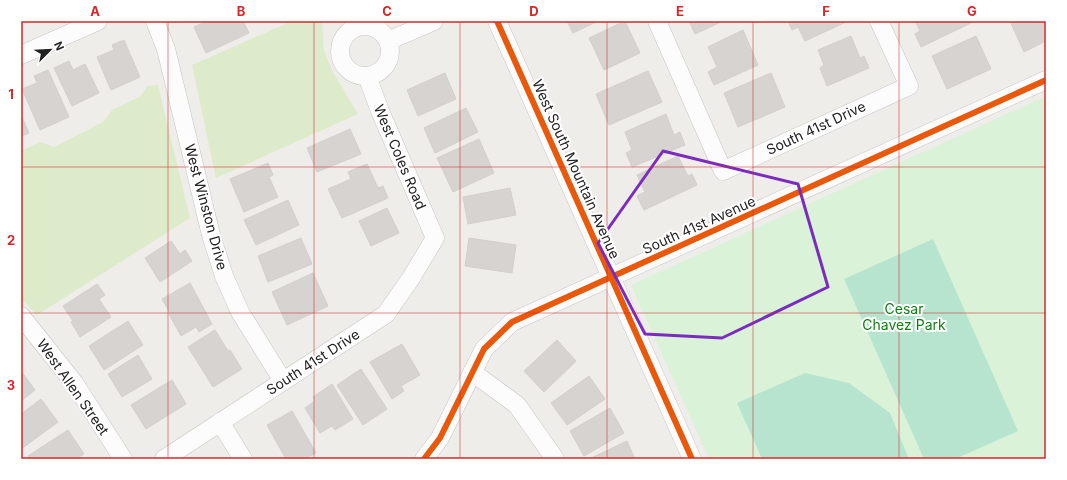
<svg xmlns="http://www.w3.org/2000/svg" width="1067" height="480" font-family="Inter,sans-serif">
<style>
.grass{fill:#ddebcb}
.park{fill:#daf3d8}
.pitch{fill:#b7e4ce}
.building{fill:#d6d3d1;stroke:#d2cfcb}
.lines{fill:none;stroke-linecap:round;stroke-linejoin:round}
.minor-casing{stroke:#c6c5c4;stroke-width:19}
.minor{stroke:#fdfcfc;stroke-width:18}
.cycleway-casing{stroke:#fff;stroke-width:8}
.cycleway{stroke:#e8590c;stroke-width:6}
.marked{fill:none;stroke:#7b2cbf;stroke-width:3;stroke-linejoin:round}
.grid{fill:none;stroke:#d62828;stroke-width:1;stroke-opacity:0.55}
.labels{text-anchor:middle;stroke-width:4;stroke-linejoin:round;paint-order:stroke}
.street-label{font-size:14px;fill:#212121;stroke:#fff}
.park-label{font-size:14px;fill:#107f12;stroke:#fff}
.neatline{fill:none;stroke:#d62828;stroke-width:1.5}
.grid-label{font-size:13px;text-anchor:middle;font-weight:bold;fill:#d62828}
</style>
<rect width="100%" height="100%" fill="#efedea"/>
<path class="grass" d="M292 21H322L324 51 333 72 358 114 216 178 192 65Z
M158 85 190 218 37 315 21 299V151L40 142 54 147 103 122 112 110 141 96 147 86Z"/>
<path class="park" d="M1046 96V459H709L631 285Z"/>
<path class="pitch" d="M933 239 1018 431 955 459H924L844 279Z
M805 373 849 383 890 413 909 459H762L737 403Z"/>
<path class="building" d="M207 21H243L249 33 206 53 194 27Z
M567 21H598L573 33Z
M625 21 640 53 604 70 589 38Z
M689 21H723L695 34Z
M788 21H845L846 22 805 41 798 27 792 30Z
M915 21H972L973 22 921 47 915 34 920 31Z
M1010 21H1046V41L1024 52Z
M743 30 758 65 714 85 708 72 717 67 708 47Z
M851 36 860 58 864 56 869 68 827 86 820 68 824 65 818 50Z
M976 36 991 69 947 89 932 56Z
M124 40 140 77 111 90 97 57 114 50 112 45Z
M69 61 73 70 85 64 99 93 72 106 54 68Z
M48 70 69 117 40 130 22 89 37 83 34 76Z
M648 71 662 102 609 125 596 94Z
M445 73 456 99 418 116 407 90Z
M771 73 785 107 738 127 724 93Z
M466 108 478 132 435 153 424 128Z
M666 114 674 135 680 132 685 145 632 167 626 153 632 150 625 132Z
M21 115 29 133 21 136Z
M350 129 361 154 317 172 307 148Z
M479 139 494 173 453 192 437 158Z
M678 156 688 176 692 174 697 185 644 210 637 196 645 192 637 175Z
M268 163 273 175 269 177 278 197 244 212 230 179Z
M367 164 378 188 383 186 388 198 342 218 328 189 351 179 348 172Z
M510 188 516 215 468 224 463 197Z
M288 200 299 225 256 245 244 220Z
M387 208 399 233 371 246 359 221Z
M301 238 312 264 268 282 258 256Z
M469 238 516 245 512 273 465 266Z
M171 241 180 254 185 250 192 261 160 282 145 258Z
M313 273 328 306 287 325 272 292Z
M190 283 212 324 199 332 196 327 181 336 169 314 170 313 162 299Z
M97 284 105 295 99 299 111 317 80 337 71 322 73 321 63 306Z
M128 321 143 345 104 370 89 346Z
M215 330 228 351 230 350 242 369 213 387 188 347Z
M557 340 576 361 544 392 524 371Z
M402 344 420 375 401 386 404 391 392 399 370 362Z
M138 355 152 379 122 397 108 374Z
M361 369 387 409 363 425 337 385Z
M21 371 35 390 21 401Z
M589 376 605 399 567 425 551 403Z
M172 380 186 404 146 429 131 405Z
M332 384 353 419 335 430 332 426 320 433 305 408 315 401 313 397Z
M41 399 58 422 21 449V414Z
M610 408 624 433 584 456 570 431Z
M292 411 316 453 304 459H286L267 425Z
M68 430 84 454 75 459H30L28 456Z
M627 441 635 459H589Z"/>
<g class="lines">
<defs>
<path id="minor" d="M155 21 166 49 211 235 224 276 240 312 283 381
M497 21 692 459
M657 21 723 171 909 86 879 21
M340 51a25 25 0 1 1 50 0a25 25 0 1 1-50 0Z
M388 41 434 21
M21 55 98 21
M21 316 75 384 123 459
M472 372 517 405 555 459
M220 422 243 459
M164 459 386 314 411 278 435 238 380 111 367 76
M424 459 440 438 484 349 512 322 1046 80"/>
</defs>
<use href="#minor" class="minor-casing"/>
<use href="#minor" class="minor"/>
<defs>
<path id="cycleway" d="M497 21 692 459
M424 459 440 438 484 349 512 322 1046 80"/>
</defs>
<use href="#cycleway" class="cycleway-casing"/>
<use href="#cycleway" class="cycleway"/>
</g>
<path class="marked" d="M663 151 798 184 828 287 722 338 645 334 598 243Z"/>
<path class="grid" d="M168 21V459M314 21V459M460 21V459M607 21V459M753 21V459M899 21V459M21 167H1046M21 313H1046"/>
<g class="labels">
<g class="street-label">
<text transform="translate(816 128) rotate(-25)" y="5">South 41st Drive</text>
<text transform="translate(400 157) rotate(67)" y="5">West Coles Road</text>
<text transform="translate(576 169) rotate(66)" y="5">West South Mountain Avenue</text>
<text transform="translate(206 207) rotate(75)" y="5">West Winston Drive</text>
<text transform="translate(699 225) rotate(-24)" y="5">South 41st Avenue</text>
<text transform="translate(313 362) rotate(-33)" y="5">South 41st Drive</text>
<text transform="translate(73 387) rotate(55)" y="5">West Allen Street</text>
</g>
<g class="park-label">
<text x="904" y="314">Cesar<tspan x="904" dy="16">Chavez Park</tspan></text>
</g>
</g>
<rect width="1067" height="480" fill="none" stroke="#ffffff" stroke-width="44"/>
<g transform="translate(50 50) rotate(66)" stroke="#ffffff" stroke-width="3" paint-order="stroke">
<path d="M0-3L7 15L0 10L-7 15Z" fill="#212121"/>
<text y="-6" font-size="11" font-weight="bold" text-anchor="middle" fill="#212121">N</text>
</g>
<rect x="22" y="22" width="1023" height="436" class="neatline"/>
<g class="grid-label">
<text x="95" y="16">A</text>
<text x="241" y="16">B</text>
<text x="387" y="16">C</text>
<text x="534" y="16">D</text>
<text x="680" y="16">E</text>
<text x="826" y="16">F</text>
<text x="972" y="16">G</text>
<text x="11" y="99">1</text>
<text x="11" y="245">2</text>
<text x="11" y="390">3</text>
</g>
</svg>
